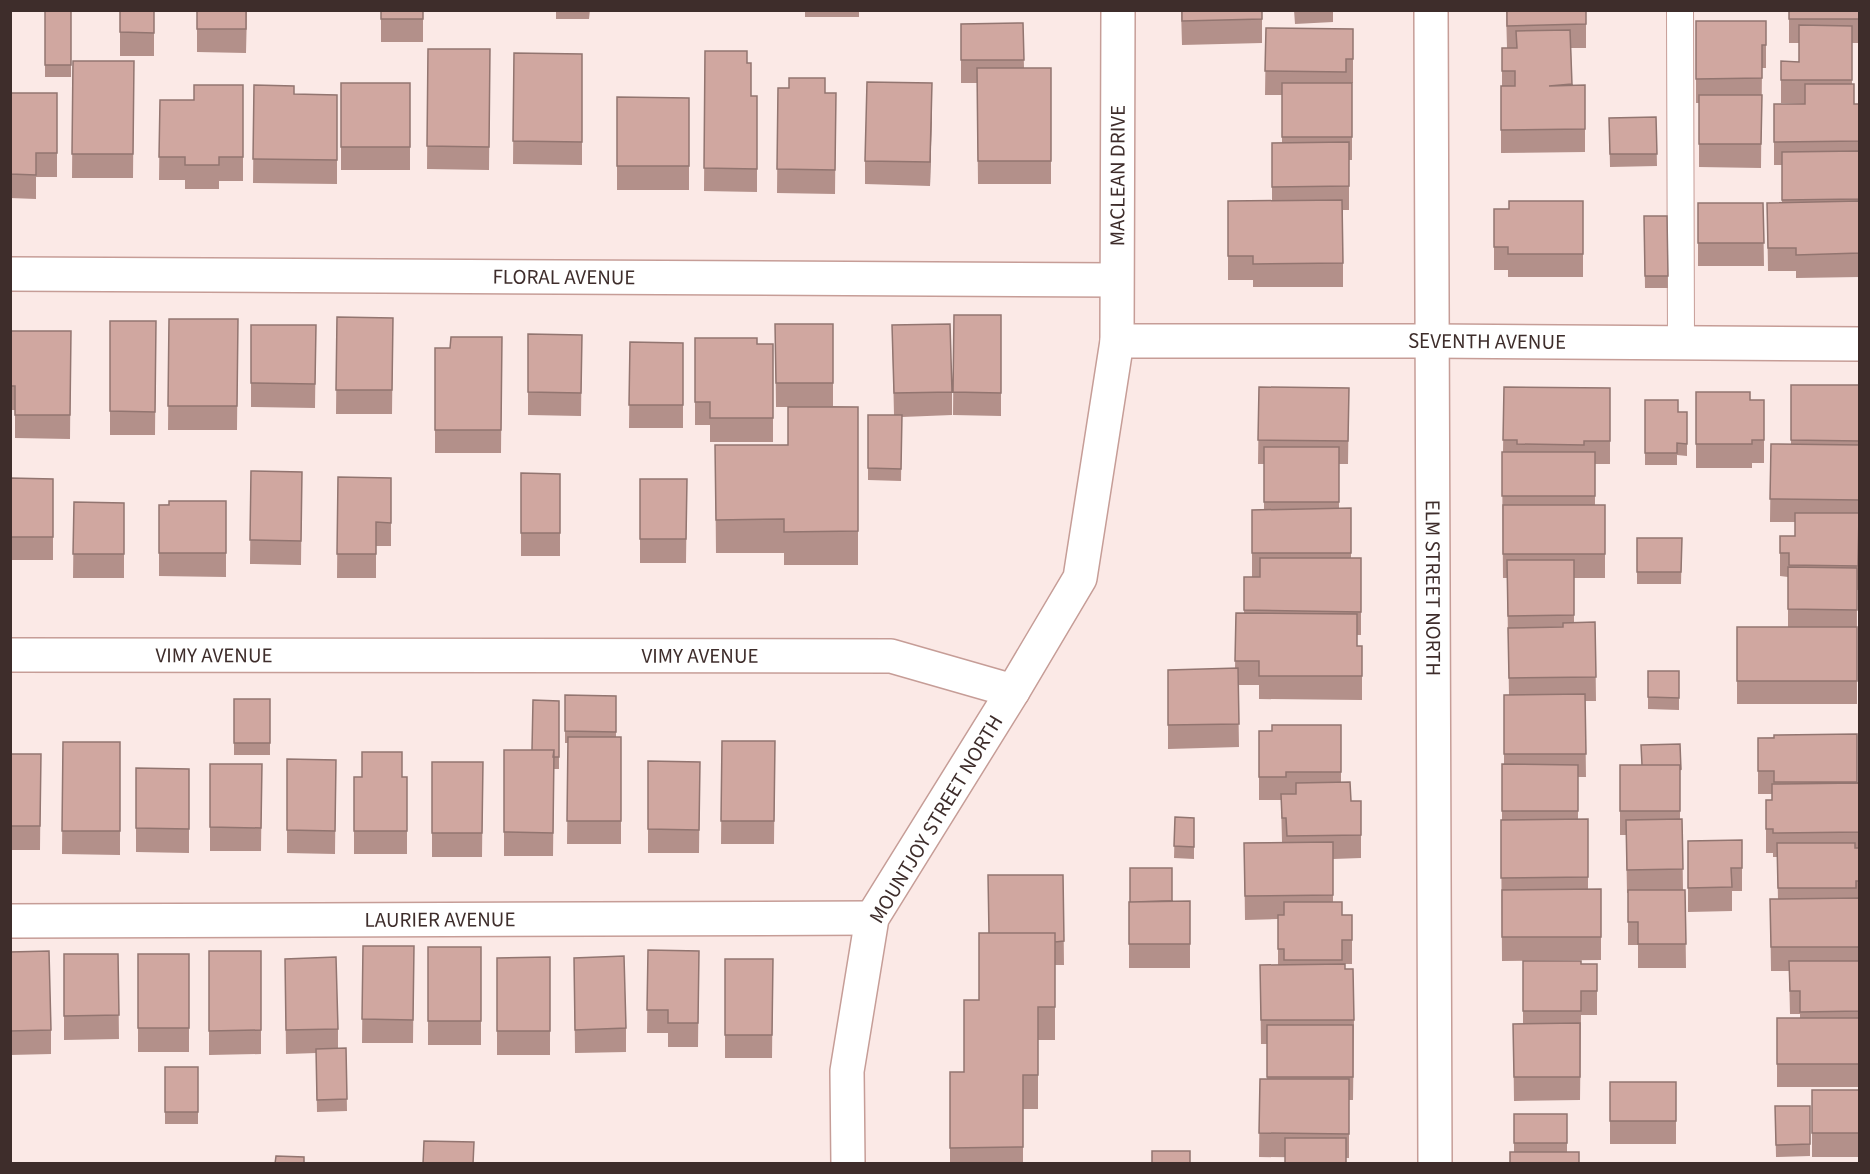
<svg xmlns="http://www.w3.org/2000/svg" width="1870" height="1174" font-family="'Source Sans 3',sans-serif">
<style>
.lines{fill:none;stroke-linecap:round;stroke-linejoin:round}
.lane-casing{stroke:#c69d97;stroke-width:28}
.street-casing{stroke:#c69d97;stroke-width:36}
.secondary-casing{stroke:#c69d97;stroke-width:36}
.lane{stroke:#fff;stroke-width:26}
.street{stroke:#fff;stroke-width:33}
.secondary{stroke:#fff;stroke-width:33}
.wall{fill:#b3908a}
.shaded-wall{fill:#927570}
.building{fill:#d0a7a0;stroke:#927570;stroke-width:1.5}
.labels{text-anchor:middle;stroke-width:4.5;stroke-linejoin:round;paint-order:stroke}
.street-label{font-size:21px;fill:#3e2d2b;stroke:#fff}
</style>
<rect width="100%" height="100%" fill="#fbe9e6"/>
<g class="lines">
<defs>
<path id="lane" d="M1680 10 1681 343"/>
<g id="street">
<path id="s1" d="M1431 10 1435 1164"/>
<path id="s2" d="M10 274 1116 280"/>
<path id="s3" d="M1117 341H1433L1860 344"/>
<path id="s4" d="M10 655 891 656 1013 691"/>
<path id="s5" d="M10 921 872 918"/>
</g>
<g id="secondary">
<path id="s6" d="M848 1164 847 1071 872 918 1013 691 1080 578 1117 341 1118 10"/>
</g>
</defs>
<use href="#lane" class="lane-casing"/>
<use href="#street" class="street-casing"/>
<use href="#secondary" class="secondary-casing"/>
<use href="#lane" class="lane"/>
<use href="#street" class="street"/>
<use href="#secondary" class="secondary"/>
</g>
<path class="wall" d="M45 10H71V77H45Z
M120 10H154V56H120Z
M197 10H247L246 53 197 52Z
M381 10H423V42H381Z
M556 10H590L589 19H556Z
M805 10H859V17H805Z
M1181 10H1262V43L1182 45Z
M1294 10H1333V22L1295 24Z
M1506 10H1586V48H1571L1572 86 1585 85V152L1501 153V86H1502V48H1507Z
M1789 10H1860V43H1852V84L1854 104H1860V277L1796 278V271H1768L1767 203H1782V165H1774V104H1805L1781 103V61L1799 62V43H1789Z
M1696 21H1766V68H1762L1761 168 1699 167V103H1696Z
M1023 23 1024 68H1051V184H978L977 83H961V24Z
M1266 28 1353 29V83H1346H1352V160H1349V210H1343V287H1253V280H1228V201H1272V143H1282V95H1265Z
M428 49H490L489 170 427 169Z
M705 51 747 63 751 96H757V192L704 191Z
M514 53 582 54V165L513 164Z
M73 61H134L133 178H72Z
M341 83H410V170H341Z
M243 85V181H219V189H185V180H159L160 100H194Z
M254 85 294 94 337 95V184L253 183Z
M778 88H789L825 93H836L835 194 777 193Z
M11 93H57V177H36V199L10 198Z
M617 97 689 98V190H617Z
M932 107 930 186 865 184V161Z
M1656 117 1657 166 1610 167 1609 118Z
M1583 201V277H1508V270H1494V209H1509Z
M1698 203H1763L1764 266H1698Z
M1644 216H1667L1668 288H1645Z
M954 315H1001V416L953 415Z
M337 317 393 318 392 414H336Z
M169 319H238L237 430H168Z
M110 321H156L155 435H110Z
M775 324H833V406L858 407V565H784V553H716L715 445H788V407H776Z
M251 325H316L315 408 251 407Z
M892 325 952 392V415L902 417 901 481 868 480V415H894Z
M10 331H71L70 439 15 438V410H10Z
M528 334 582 335 581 416 528 415Z
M502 337 501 453H435V348H450Z
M695 338 757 344H773V442H710V425H695Z
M630 342 683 343V428H629Z
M1791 385H1860V523H1859L1858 590H1857V704H1737V627H1788V577L1780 576V536H1795V522H1770L1771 444H1791Z
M1259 387 1349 388 1348 464H1339V509L1351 508V558H1361V635H1357V646H1362V700L1259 699V685H1238L1239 747 1168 749V670L1235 669 1236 613H1244V577H1260H1252V533L1264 510V464H1258Z
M1504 387 1610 388V464H1595V505H1605V578H1574V623L1595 622 1596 701H1585L1586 777H1578V819H1588V889H1601V960L1502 961 1501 820H1502V764H1504V695H1509L1507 578H1503L1502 452H1503Z
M1696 392 1750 400H1764V463H1752V468H1696Z
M1645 400 1678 412H1687V456L1677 455V465H1645Z
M251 471 302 472 301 565 250 564Z
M521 473 560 474V556H521Z
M338 477 391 478V546H376V578H337Z
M10 478 53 479V560H10Z
M640 479H687L686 563H640Z
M226 501V577L159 576V505Z
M74 502 124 503V578H73Z
M1637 538H1682L1681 584H1637Z
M1648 671H1679V710L1648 709Z
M565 695 616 696V737H621V844H567L568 743H565Z
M234 699H270V755H234Z
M559 701V769H554L553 856H504V750H532Z
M1341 725V782L1351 801H1361V858L1333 859V902L1342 915H1352V964H1342L1345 969 1354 1020 1353 1100H1349V1158L1259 1157 1260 1079H1267V1044H1261L1260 965H1278V919L1245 920 1244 843 1282 842 1281 800H1259V731H1272Z
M1857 734V783H1860V1087H1777V1018H1800V1014H1790L1789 971H1771L1770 899H1778L1777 857H1773V853H1766V800H1772V794H1758V738Z
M722 741H775L774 844H721Z
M63 742H120V855L62 854Z
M1680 744V819H1682L1683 890H1685L1686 968H1638V945H1628V893H1627L1626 835H1620V765H1641Z
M10 754H41L40 850H10Z
M287 759 336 760 335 854 287 853Z
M648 761 700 762 699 853H648Z
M432 762H483L482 857H432Z
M210 764H262L261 851H210Z
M136 768 189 769V853L136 852Z
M354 777H407V854H354Z
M1175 817 1194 818V859L1174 858Z
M1742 840V891H1732V911L1688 912V841Z
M1063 875 1064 965H1055V1040H1038V1109H1023V1164H950V1072H964L979 1000 988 933Z
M1190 901V968H1129V902Z
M363 946H414L413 1043H362Z
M428 947H481V1045H428Z
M648 950 699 951 698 1047H668V1033H647Z
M209 951H261V1054L209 1055Z
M10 952 51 1030V1054L10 1055Z
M64 954H118L119 1039 64 1040Z
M138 954H189V1052H138Z
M550 957V1055H497V958Z
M574 958 626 1028V1052L575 1053Z
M285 959 338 1029V1048H346L347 1111 317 1112 316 1053 286 1054Z
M725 959H773L772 1058H725Z
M1523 961 1581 964H1597V1015H1581L1580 1100 1514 1101 1513 1024H1523Z
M165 1067H198V1124H165Z
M1610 1082H1676V1144H1610Z
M1812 1090H1860V1157H1812Z
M1775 1106H1810V1156L1776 1157Z
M1514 1114H1567V1152H1514Z"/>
<path class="shaded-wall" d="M932 83V107L930 186V162Z"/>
<path class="building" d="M45 10H71V65H45Z
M120 10H154V33L120 32Z
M197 10H246V29H197Z
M381 10H423V19H381Z
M1182 10H1262V19L1182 21Z
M1507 10H1586V24L1507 26Z
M1789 10H1860V19H1789Z
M1696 21H1766V45H1762V78L1696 79Z
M1023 23 1024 60H961V24Z
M1799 25 1852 26V80H1781V61L1799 62Z
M1266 28 1353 29V59H1346V72L1265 71Z
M1570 30 1572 84 1549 86 1585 85V129L1501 130V86H1515V71H1502V48H1517L1516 31Z
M428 49H490L489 147 427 146Z
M705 51H747V63H751V96H757V169L704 168Z
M514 53 582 54V142L513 141Z
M73 61H134L133 154H72Z
M977 68H1051V161H978Z
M789 78H825V93H836L835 170 777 169 778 88H789Z
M867 82 932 83 930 162 865 161Z
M341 83H410V147H341Z
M1282 83H1352V137H1282Z
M1805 84H1854V104H1860V141L1774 142V104H1805Z
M194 85H243V157H219V165H185V157H159L160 100H194Z
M254 85 294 86V94L337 95V160L253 159Z
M11 93H57V153H36V175L10 174Z
M1699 95H1762L1761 144H1699Z
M617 97 689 98V166H617Z
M1656 117 1657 154H1610L1609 118Z
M1349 142V186L1272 187V143Z
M1860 151V199L1782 200V152Z
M1342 200 1343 263 1253 264V256H1228V201Z
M1509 201H1583V254H1508V247H1494V209H1509Z
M1860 201V253L1796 255V248H1768L1767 203Z
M1698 203H1763L1764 243H1698Z
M1644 216H1667L1668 276H1645Z
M954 315H1001V393L953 392Z
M337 317 393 318 392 390H336Z
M169 319H238L237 406H168Z
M110 321H156L155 412 110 411Z
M775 324H833V383H776Z
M950 324 952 392 894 393 892 325Z
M251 325H316L315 384 251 383Z
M10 331H71L70 415H15V386H10Z
M528 334 582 335 581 393 528 392Z
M451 337H502L501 430H435V348H450Z
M695 338H757V344H773V418H710V402H695Z
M630 342 683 343V405H629Z
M1791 385H1860V441L1791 440Z
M1259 387 1349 388 1348 441 1258 440Z
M1504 387 1610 388V441H1584V445L1517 444V440H1503Z
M1696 392H1750V400H1764V440H1752V444H1696Z
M1645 400H1678V412H1687V444L1677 443V453H1645Z
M788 407H858V531L784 532V519L716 520 715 445H788Z
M868 415H902L901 469 868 468Z
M1771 444 1860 445V500L1770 499Z
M1264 447H1339V502H1264Z
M1502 452H1595V496H1502Z
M251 471 302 472 301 541 250 540Z
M521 473 560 474V533H521Z
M338 477 391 478V523L376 522V554H337Z
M10 478 53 479V537H10Z
M640 479H687L686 539H640Z
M169 501H226V553H159V505H169Z
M74 502 124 503V554H73Z
M1503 505H1605V554H1503Z
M1351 508V553H1252V510Z
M1795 513H1859L1858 566 1789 565V553H1780V536H1795Z
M1637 538H1682L1681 572H1637Z
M1260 558H1361V612L1244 610V577H1260Z
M1507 560H1574V615L1508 616Z
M1788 567 1857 568V610L1788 609Z
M1236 613 1357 614V646H1362V676H1259V661H1235Z
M1595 622 1596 677 1509 678 1508 628 1563 627V623Z
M1737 627H1857V681H1737Z
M1238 668 1239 724 1168 725V670Z
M1648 671H1679V698L1648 697Z
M1585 694 1586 754H1504V695Z
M565 695 616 696V732L565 731Z
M234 699H270V743H234Z
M533 700 559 701V757H553L554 750H532Z
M1272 725H1341V772H1286V777H1259V731H1272Z
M1857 734V782H1774V771H1758V738H1774V735Z
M568 737H621V821H567Z
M722 741H775L774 821H721Z
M63 742H120V831H62Z
M1680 744 1681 770 1680 765H1642L1641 745Z
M504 750H554L553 833 504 832Z
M362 752H402V777H407V831H354V777H362Z
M10 754H41L40 826H10Z
M287 759 336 760 335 831 287 830Z
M648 761 700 762 699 830 648 829Z
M432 762H483L482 833H432Z
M210 764H262L261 828 210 827Z
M1502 764 1578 765V811H1502Z
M1620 765H1680V811H1620Z
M136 768 189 769V829L136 828Z
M1350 782 1351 801H1361V835L1287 836 1286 818H1282L1281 794H1296V783Z
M1860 783V832L1773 833V829H1766V800H1772V784Z
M1175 817 1194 818V847L1174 846Z
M1588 819V877L1501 878V820Z
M1682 819 1683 869 1627 870 1626 820Z
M1742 840V868H1731L1732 887 1688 888V841Z
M1333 842V895L1245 896 1244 843Z
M1777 843H1855V848H1860V881H1856V888H1778Z
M1130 868H1172V901L1130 902Z
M988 875H1063L1064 941 1055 942V933H989Z
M1601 889V937H1502V890Z
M1628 890H1685L1686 944H1638V922H1628Z
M1860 898V947H1771L1770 899Z
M1190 901V944H1129V902Z
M1284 902H1342V915H1352V940H1342V960H1284V949H1278V915H1284Z
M979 933H1055V1007H1038V1075H1023V1147L950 1148V1072H964V1000H979Z
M363 946H414L413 1020 362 1019Z
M428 947H481V1021H428Z
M648 950 699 951 698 1023H668V1010H647Z
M49 951 51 1030 10 1031V952Z
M209 951H261V1030L209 1031Z
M64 954H118L119 1015 64 1016Z
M138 954H189V1028H138Z
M624 956 626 1028 575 1030 574 958Z
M336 957 338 1029 286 1030 285 959Z
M550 957V1031H497V958Z
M725 959H773L772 1035H725Z
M1523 961H1581V964H1597V991H1581V1011H1523Z
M1789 961H1860V1011L1800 1012V991H1790Z
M1345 964V969H1353L1354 1020H1261L1260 965Z
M1777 1018H1860V1064H1777Z
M1580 1023V1077H1514L1513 1024Z
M1267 1025H1353V1077H1267Z
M346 1048 347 1099 317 1100 316 1049Z
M165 1067H198V1112H165Z
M1260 1079H1349V1134L1259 1133Z
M1610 1082H1676V1121H1610Z
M1812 1090H1860V1133H1812Z
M1775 1106H1810V1144L1776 1145Z
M1514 1114H1567V1143H1514Z
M1285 1138H1346V1164H1285Z
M424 1141 474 1142 473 1164H423Z
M1152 1151H1190V1164H1152Z
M1510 1152H1579V1164H1510Z
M276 1156 304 1157V1164H275Z"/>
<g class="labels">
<g class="street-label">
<text dy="7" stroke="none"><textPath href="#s6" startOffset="1052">MACLEAN DRIVE</textPath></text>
<text dy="7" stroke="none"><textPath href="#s2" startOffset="554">FLORAL AVENUE</textPath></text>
<text dy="7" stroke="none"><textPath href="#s3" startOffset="370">SEVENTH AVENUE</textPath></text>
<text dy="7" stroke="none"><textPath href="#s1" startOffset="578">ELM STREET NORTH</textPath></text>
<text dy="7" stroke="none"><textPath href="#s4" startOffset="204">VIMY AVENUE</textPath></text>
<text dy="7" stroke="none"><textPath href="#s4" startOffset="690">VIMY AVENUE</textPath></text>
<text transform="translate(936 819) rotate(-59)" y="7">MOUNTJOY STREET NORTH</text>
<text dy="7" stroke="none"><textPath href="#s5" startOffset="430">LAURIER AVENUE</textPath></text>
</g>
</g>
<rect width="1870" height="1174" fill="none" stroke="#3e2d2b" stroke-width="24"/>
</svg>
